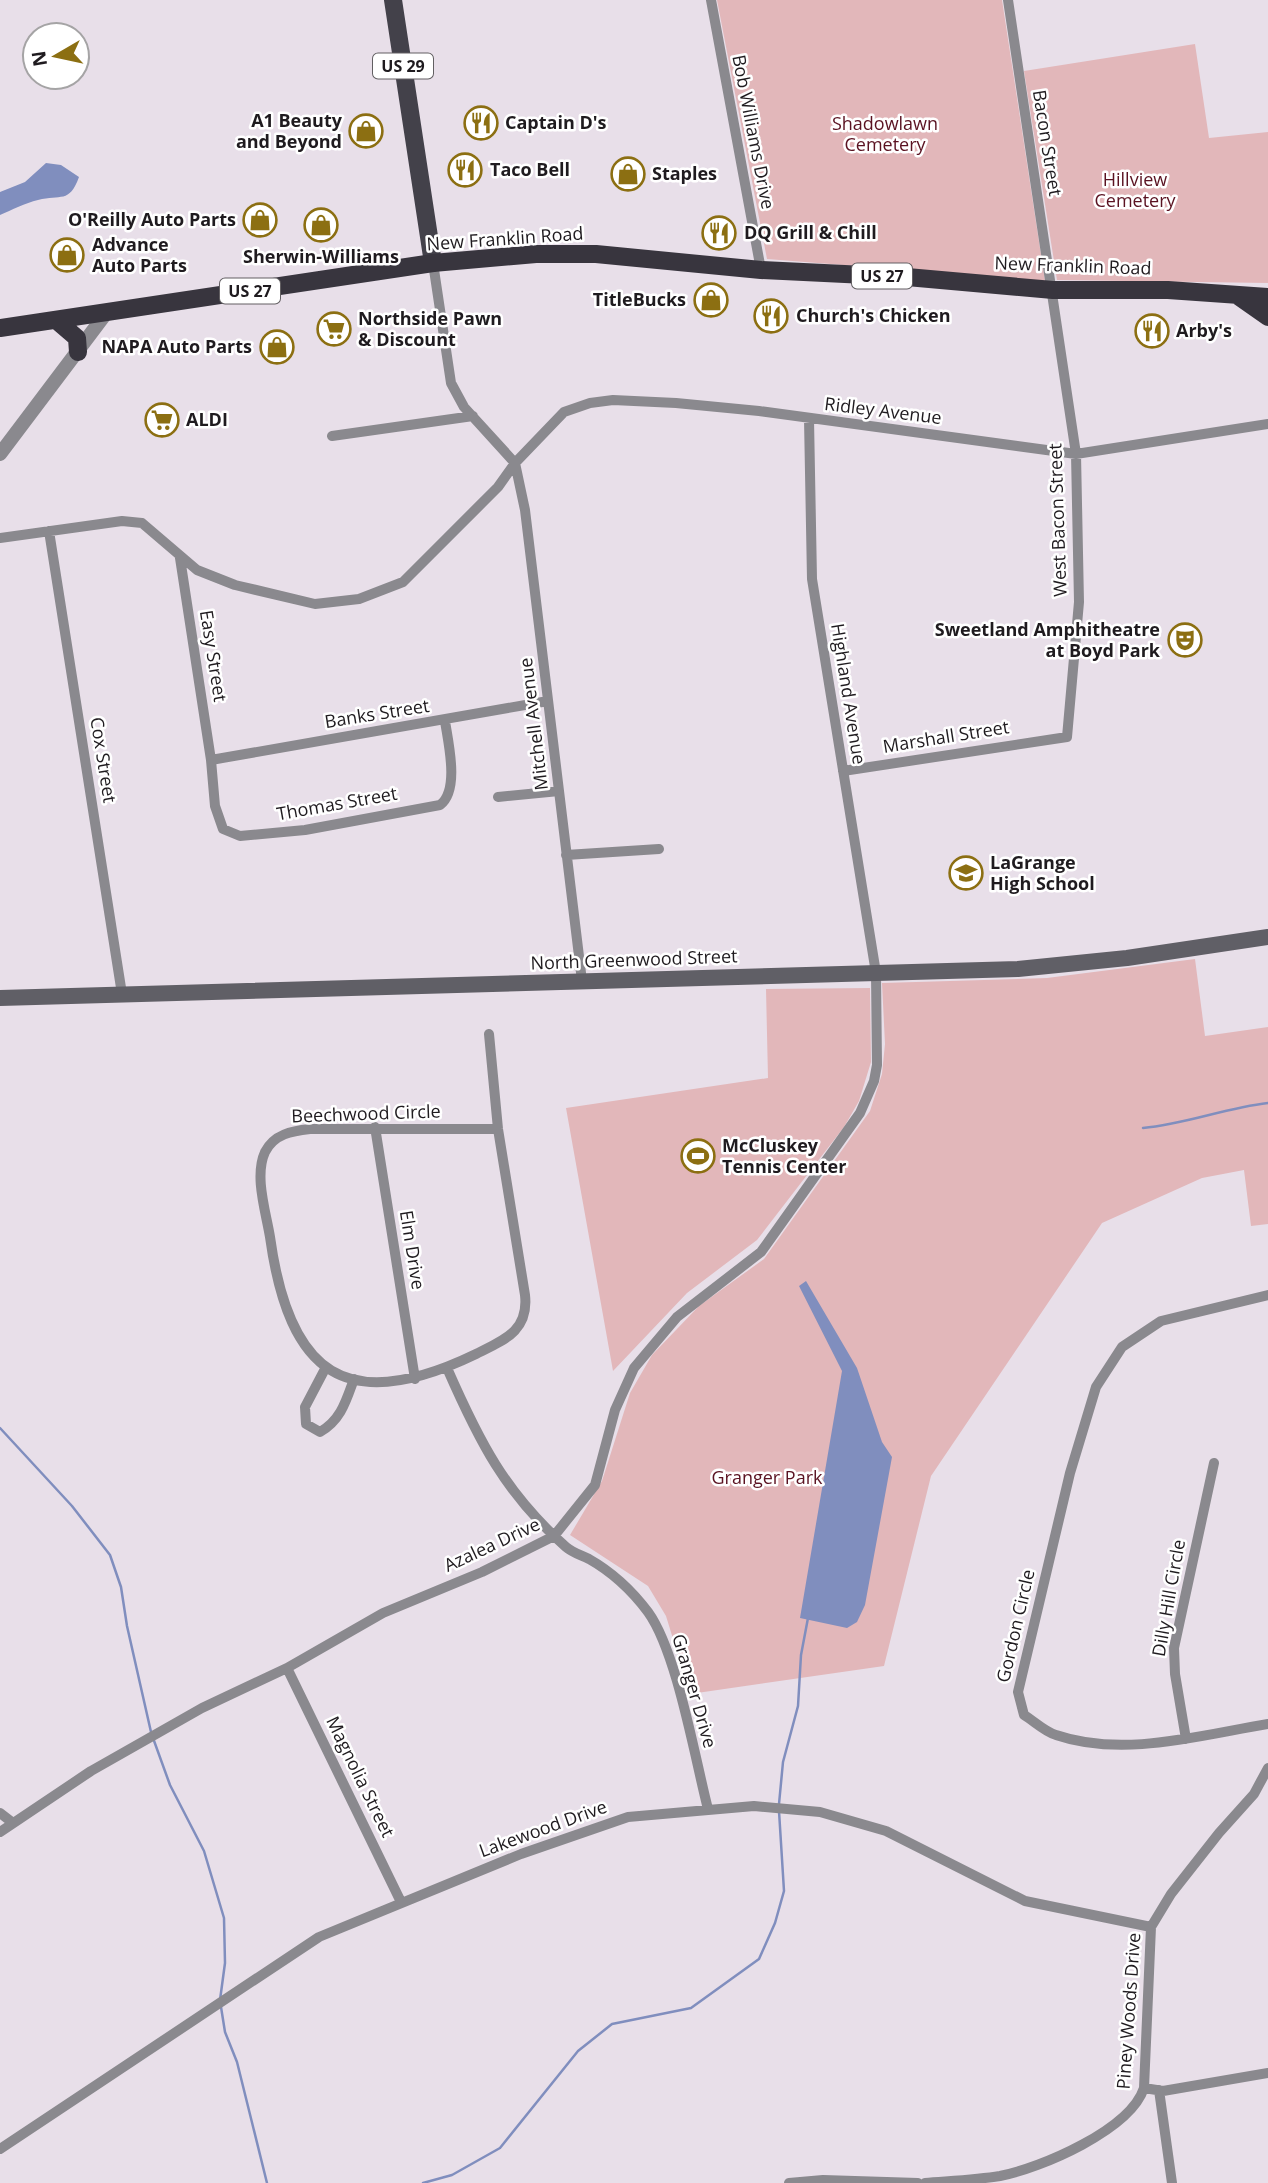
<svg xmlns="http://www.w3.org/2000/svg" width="1268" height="2183" font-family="'Open Sans',sans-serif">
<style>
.green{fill:#e2b7ba}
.water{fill:#808ebe}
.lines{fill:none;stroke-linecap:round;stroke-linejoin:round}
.stream{stroke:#808ebe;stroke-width:2.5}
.minor{stroke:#8a898e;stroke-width:10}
.tertiary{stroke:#8a898e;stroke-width:14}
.secondary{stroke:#605f66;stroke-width:16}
.primary{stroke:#43414a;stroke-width:18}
.trunk{stroke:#38353e;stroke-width:18}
.labels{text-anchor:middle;stroke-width:5;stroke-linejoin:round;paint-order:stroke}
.shield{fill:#fff;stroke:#625f62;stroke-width:2}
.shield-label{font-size:16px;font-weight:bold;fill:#1f1b1f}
.poi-label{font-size:18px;font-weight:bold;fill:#1f1b1f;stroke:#fff;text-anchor:start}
.park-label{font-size:18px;fill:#5a1221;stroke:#fff}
.street-label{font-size:18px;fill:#1f1b1f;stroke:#fff}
</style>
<rect width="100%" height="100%" fill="#e8dfe9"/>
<path class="green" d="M717 0H1002L1045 281 767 259Z
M1195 44 1209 138 1268 132V283L1057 280 1024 71Z
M1195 959 1205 1036 1268 1027V1224L1251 1226 1244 1170 1202 1178 1102 1223 931 1476 884 1666 690 1694 666 1616 648 1586 570 1535 602 1481 630 1393 652 1355 699 1306 764 1259 870 1111 882 1074 885 1044 882 983 1047 978Z
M870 988 871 1062 859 1101 844 1127 757 1240 687 1293 613 1371 566 1108 768 1078 766 989Z"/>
<path class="water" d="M46 163 61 165 79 177C69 204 61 194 38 200 25 203 12 210 0 215V192L25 182Z
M806 1281 857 1368 882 1442 892 1457 865 1605 857 1622 847 1628 800 1618 842 1371 799 1286Z"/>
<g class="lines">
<path class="stream" d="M1143 1128C1186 1124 1225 1108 1268 1103
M0 1428 72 1506 110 1555 121 1587 127 1626 151 1732
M153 1738 170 1785 204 1851 224 1918 225 1963 220 2000
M779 1804 783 1762 798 1706 801 1655 808 1618
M221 2007 225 2032 237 2062 267 2183
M423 2183 452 2175 500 2148 578 2051 612 2024 691 2008 759 1959 775 1923 784 1891 779 1811"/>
<path class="minor" d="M711 0 761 270
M433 263 451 383 464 407 515 463 525 510 582 981
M332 436 473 416
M49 531 122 994
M0 538 122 521 142 523 197 570 235 585 315 604 359 599 403 582 498 487 515 463 564 412 590 403 613 400 676 403 759 411 1076 454 1268 424
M180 558 211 760 215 806 223 829 240 836 305 830 440 805C460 790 448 742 445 721
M211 760 548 701
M843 771 1067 737 1079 602 1076 454 1008 0
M498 797 559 791
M566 855 659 849
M489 1034 498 1129 525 1295C529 1331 504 1340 476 1354 346 1417 289 1374 270 1237 266 1212 254 1176 265 1152 274 1134 292 1131 310 1129H498
M375 1127 415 1379
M1268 1295 1161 1321 1122 1347 1096 1387 1070 1473 1018 1692 1024 1715C1034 1721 1045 1732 1056 1735 1123 1758 1201 1735 1268 1724
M326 1367 305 1407 306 1424 320 1432C341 1420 346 1401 354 1379
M447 1368C479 1441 505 1493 566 1547 573 1553 581 1555 589 1559 612 1572 633 1592 648 1612 677 1652 695 1759 708 1809
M287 1668 401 1902
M1186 1739 1175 1674 1174 1648 1214 1463
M0 1813 13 1823
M0 1832 91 1771 202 1708 287 1668 383 1613 482 1572 554 1536 595 1485 615 1410 634 1368 677 1317 761 1252 860 1113 874 1081 877 1065 876 973 812 579 809 419
M1144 2088 1163 2091 1268 2073
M1159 2090 1172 2183
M0 2149 319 1937 521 1854 628 1817 754 1806 820 1812 886 1831 1025 1901 1151 1927
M789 2183 823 2180 918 2183
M925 2183C949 2181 976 2180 1000 2176 1041 2168 1130 2130 1144 2088L1151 1927 1171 1894 1219 1833 1254 1794 1268 1768"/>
<path class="tertiary" d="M0 454 107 312"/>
<path class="secondary" d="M0 998 1018 969 1127 958 1268 937"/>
<path class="primary" d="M393 0 433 263"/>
<path class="trunk" d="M1238 296 1268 317
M56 320 77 338 78 352
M0 328 433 263 536 254H596L761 270 907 277 1053 290H1168L1268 297"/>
</g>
<defs>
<symbol id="restaurant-ring" viewBox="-11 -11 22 22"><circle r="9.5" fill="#fff" stroke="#8c6f12" stroke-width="1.5"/><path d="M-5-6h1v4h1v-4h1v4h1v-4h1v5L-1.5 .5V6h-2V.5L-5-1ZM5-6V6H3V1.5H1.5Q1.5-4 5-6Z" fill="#8c6f12"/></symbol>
<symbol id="shop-ring" viewBox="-11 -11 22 22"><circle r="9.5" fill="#fff" stroke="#8c6f12" stroke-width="1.5"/><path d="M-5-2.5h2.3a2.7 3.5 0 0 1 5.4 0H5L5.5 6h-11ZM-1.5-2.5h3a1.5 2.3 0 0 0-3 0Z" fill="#8c6f12"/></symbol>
<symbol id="supermarket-ring" viewBox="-11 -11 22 22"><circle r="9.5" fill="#fff" stroke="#8c6f12" stroke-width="1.5"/><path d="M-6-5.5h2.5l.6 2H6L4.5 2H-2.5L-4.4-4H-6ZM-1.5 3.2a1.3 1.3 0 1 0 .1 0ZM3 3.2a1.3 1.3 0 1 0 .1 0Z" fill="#8c6f12"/></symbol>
<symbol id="theatre-ring" viewBox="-11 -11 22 22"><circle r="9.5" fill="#fff" stroke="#8c6f12" stroke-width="1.5"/><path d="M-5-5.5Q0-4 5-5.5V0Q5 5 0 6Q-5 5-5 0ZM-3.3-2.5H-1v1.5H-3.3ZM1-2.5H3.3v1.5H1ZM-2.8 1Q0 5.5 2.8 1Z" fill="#8c6f12"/></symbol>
<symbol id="school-ring" viewBox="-11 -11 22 22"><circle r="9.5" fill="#fff" stroke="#8c6f12" stroke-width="1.5"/><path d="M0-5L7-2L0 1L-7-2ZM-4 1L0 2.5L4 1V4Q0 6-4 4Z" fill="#8c6f12"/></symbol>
<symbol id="stadium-ring" viewBox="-11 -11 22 22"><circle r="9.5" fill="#fff" stroke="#8c6f12" stroke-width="1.5"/><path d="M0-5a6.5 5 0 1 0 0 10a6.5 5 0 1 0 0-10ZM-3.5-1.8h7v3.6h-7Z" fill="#8c6f12"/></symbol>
</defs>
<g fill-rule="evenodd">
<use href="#restaurant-ring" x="462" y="104" width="38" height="38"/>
<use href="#shop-ring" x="347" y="112" width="38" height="38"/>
<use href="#restaurant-ring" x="446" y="151" width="38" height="38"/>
<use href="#shop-ring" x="609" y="155" width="38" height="38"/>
<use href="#shop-ring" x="241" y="201" width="38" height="38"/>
<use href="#shop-ring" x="302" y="206" width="38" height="38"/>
<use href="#restaurant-ring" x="700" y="214" width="38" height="38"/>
<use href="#shop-ring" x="48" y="236" width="38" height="38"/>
<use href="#shop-ring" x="692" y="281" width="38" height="38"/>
<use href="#restaurant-ring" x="752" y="297" width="38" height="38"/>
<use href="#supermarket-ring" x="315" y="310" width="38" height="38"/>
<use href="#restaurant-ring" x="1133" y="312" width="38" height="38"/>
<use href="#shop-ring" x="258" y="328" width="38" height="38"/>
<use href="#supermarket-ring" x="143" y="401" width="38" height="38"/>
<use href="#theatre-ring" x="1166" y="621" width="38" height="38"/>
<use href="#school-ring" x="947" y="854" width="38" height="38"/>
<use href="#stadium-ring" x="679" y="1137" width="38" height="38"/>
</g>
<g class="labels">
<g class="shield">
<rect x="373" y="53.5" width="60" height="25" rx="5"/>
<rect x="852" y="263.5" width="60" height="25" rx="5"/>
<rect x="220" y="278.5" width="60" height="25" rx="5"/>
</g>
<g class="shield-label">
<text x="403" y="72">US 29</text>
<text x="882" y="282">US 27</text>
<text x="250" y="297">US 27</text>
</g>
<g class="poi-label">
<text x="342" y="127" text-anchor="end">A1 Beauty<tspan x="342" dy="21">and Beyond</tspan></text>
<text x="505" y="129">Captain D's</text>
<text x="490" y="176">Taco Bell</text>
<text x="652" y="180">Staples</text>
<text x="236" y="226" text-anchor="end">O'Reilly Auto Parts</text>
<text x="744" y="239">DQ Grill &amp; Chill</text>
<text x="92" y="251">Advance<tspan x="92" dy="21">Auto Parts</tspan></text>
<text x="321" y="263" text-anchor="middle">Sherwin-Williams</text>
<text x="686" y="306" text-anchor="end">TitleBucks</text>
<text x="796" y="322">Church's Chicken</text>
<text x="358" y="325">Northside Pawn<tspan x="358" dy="21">&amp; Discount</tspan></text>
<text x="1176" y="337">Arby's</text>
<text x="252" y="353" text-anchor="end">NAPA Auto Parts</text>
<text x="186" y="426">ALDI</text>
<text x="1160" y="636" text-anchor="end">Sweetland Amphitheatre<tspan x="1160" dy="21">at Boyd Park</tspan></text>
<text x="990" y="869">LaGrange<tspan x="990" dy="21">High School</tspan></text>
<text x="722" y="1152">McCluskey<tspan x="722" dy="21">Tennis Center</tspan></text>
</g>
<g class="park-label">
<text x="885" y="130">Shadowlawn<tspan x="885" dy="21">Cemetery</tspan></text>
<text x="1135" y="186">Hillview<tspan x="1135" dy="21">Cemetery</tspan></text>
<text x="767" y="1484">Granger Park</text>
</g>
<g class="street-label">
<text transform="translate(753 132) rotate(79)" y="6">Bob Williams Drive</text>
<text transform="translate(1047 143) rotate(81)" y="6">Bacon Street</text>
<text transform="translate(505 239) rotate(-4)" y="6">New Franklin Road</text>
<text transform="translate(1073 266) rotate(2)" y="6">New Franklin Road</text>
<text transform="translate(883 411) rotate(7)" y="6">Ridley Avenue</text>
<text transform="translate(1058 520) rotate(-92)" y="6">West Bacon Street</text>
<text transform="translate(213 656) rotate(81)" y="6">Easy Street</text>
<text transform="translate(848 694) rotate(81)" y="6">Highland Avenue</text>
<text transform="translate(377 714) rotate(-9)" y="6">Banks Street</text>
<text transform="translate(534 724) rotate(-97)" y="6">Mitchell Avenue</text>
<text transform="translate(946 737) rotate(-9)" y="6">Marshall Street</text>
<text transform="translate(103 760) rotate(81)" y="6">Cox Street</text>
<text transform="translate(337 804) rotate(-10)" y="6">Thomas Street</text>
<text transform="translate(634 960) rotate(-2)" y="6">North Greenwood Street</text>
<text transform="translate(366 1114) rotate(-2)" y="6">Beechwood Circle</text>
<text transform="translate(412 1250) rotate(81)" y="6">Elm Drive</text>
<text transform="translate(492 1545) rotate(-25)" y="6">Azalea Drive</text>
<text transform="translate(1169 1598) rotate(-80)" y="6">Dilly Hill Circle</text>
<text transform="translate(1016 1626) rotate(-77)" y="6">Gordon Circle</text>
<text transform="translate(694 1691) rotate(74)" y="6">Granger Drive</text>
<text transform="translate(360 1777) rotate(64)" y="6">Magnolia Street</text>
<text transform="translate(543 1829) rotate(-20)" y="6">Lakewood Drive</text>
<text transform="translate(1129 2011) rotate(-86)" y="6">Piney Woods Drive</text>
</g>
</g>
<g transform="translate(56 56) rotate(261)"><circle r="33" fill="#ffffff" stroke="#a5a4a5" stroke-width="2"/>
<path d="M0-5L12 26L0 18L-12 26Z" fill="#8c6f12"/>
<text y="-10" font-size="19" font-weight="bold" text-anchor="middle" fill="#1f1b1f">N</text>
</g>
</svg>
